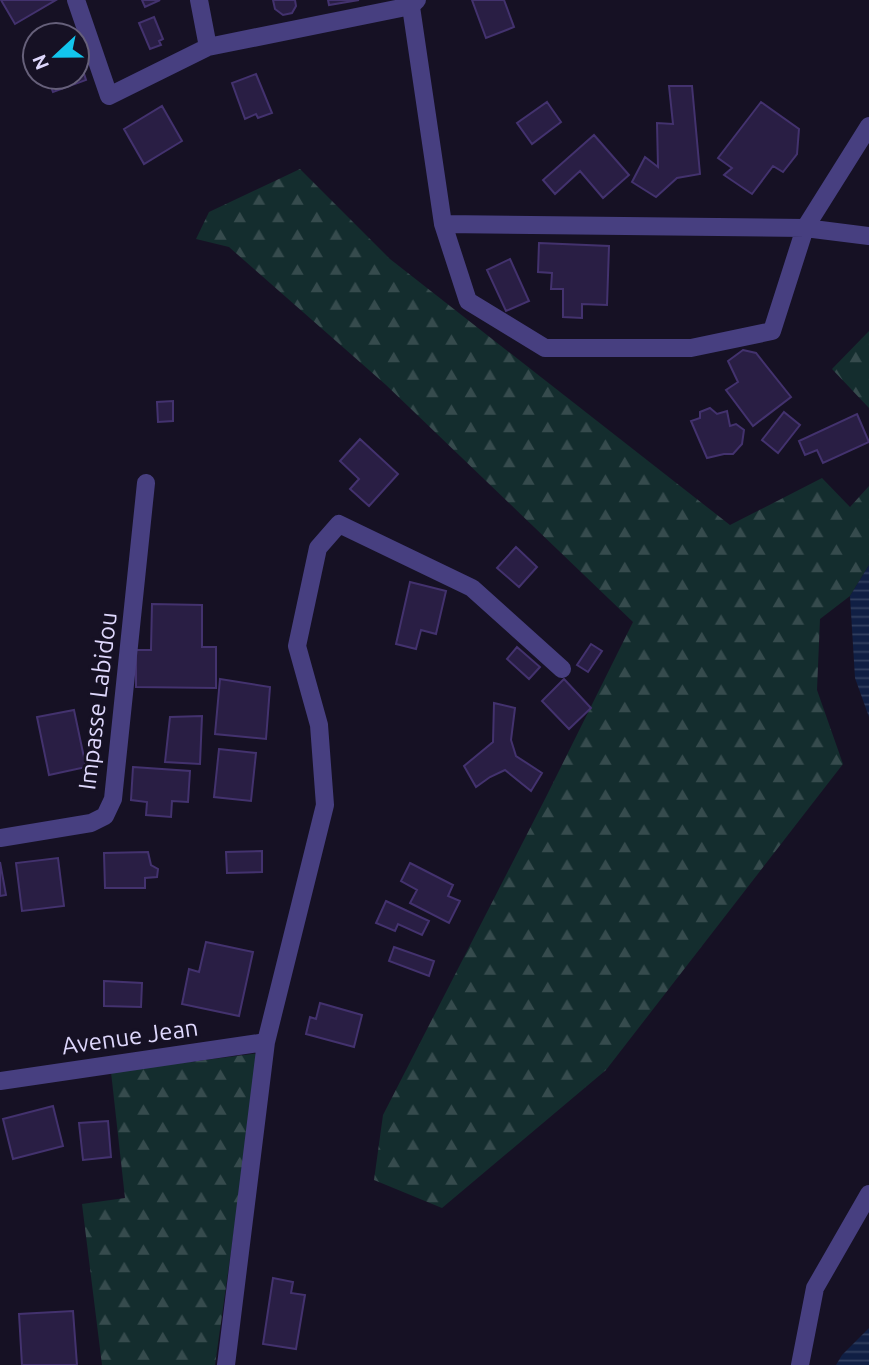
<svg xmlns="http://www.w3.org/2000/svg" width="869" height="1365" font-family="Ubuntu,sans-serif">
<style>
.forest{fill:url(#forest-firs)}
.water{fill:url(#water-rules)}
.building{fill:#291e44;stroke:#43326e;stroke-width:2}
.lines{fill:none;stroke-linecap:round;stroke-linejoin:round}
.minor{stroke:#473f80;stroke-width:18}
.labels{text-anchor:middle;stroke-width:6;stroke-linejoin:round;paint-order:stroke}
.street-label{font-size:24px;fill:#ded7fc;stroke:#161124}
</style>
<defs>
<pattern id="forest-firs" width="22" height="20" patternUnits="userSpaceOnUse" patternTransform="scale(1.75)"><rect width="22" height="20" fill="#142d2e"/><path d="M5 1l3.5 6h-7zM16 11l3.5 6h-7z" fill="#364b4d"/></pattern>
<pattern id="water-rules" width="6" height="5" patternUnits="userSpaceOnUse" patternTransform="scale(1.75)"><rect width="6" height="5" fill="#101f44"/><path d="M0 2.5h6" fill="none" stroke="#323f60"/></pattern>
</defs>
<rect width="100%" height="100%" fill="#161124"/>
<path class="forest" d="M300 169 390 259 730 525 822 478 850 507 869 486V565L850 596 820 619 817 690 843 764 606 1070 442 1208 374 1180 383 1115 546 797 633 622 386 385 229 247 196 239 209 212Z
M869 331V408L832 369Z
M259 1053 215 1365H102L82 1204 125 1198 111 1072Z"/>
<path class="water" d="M869 565V717L855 678 850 596Z
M869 1328V1365H836L842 1355Z"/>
<path class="building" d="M1 0H56L15 24Z
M142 0H160L145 7Z
M273 0H295L296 6 292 13 283 15 275 9Z
M328 0H359L329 5Z
M472 0H504L514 27 486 38Z
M154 17 163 39 159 41 161 45 150 49 139 23Z
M77 58H79L86 80 53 92 47 77H77Z
M256 74 272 113 258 118 256 114 245 119 232 83Z
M669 86H692L700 174 677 178 656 197 632 182 645 157 658 167 657 123 673 124Z
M547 102 561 122 532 144 517 123Z
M761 102 799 129 797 154 783 172 773 166 752 194 724 175 732 168 718 158Z
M162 106 182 141 144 164 124 129Z
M594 135 629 175 603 198 580 171 555 194 543 180Z
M539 243 609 246 607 305 582 304V318L563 317V289H551L552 273 538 272Z
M510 259 529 301 506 311 487 270Z
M743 350 756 353 791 397 753 426 726 390 738 382 728 361Z
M173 401V421L158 422 157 402Z
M710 408 717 414 727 411 730 426 736 424 744 430 742 444 733 454H724L707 458 691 421 700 418V412Z
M784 412 800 425 778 453 762 440Z
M857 414 869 442 823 463 817 450 805 455 799 441Z
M360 439 398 474 369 506 350 489 359 479 340 461Z
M516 547 537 567 519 587 497 568Z
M410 582 446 591 436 634 421 630 416 649 396 644Z
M152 604 202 605V647H216V688L136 687V650H151Z
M591 644 602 651 588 672 577 665Z
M517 647 540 667 529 679 507 659Z
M220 679 270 687 266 739 215 734Z
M564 679 591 708 569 729 542 701Z
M494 703 515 708 511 740 516 756 542 773 531 791 505 770 490 777 476 787 464 766 493 742Z
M74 710 86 767 49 775 37 717Z
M202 716 200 764 165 762 170 717Z
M219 749 256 753 251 801 214 797Z
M133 767 190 771 188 802 172 801 171 817 146 815 147 802 131 800Z
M262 851V872L227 873 226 852Z
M148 852 151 865 158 869 157 877 145 878V888H105L104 853Z
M58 858 64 906 22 911 16 863Z
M0 862 6 895 0 896Z
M410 863 453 885 448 896 460 901 449 923 410 903 417 890 401 881Z
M386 901 429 921 422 935 398 924 395 931 376 923Z
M206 942 253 952 239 1016 182 1004 189 969 199 972Z
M394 947 434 961 429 976 389 961Z
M104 981 142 983 141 1007 104 1006Z
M320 1003 362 1015 354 1047 306 1034 310 1017 316 1019Z
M53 1106 63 1146 13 1159 3 1119Z
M108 1121 111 1157 83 1160 79 1123Z
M273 1278 293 1282 291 1293 305 1295 296 1349 263 1344Z
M73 1311 77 1365H22L19 1314Z"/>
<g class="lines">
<path class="minor" d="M76 0 109 96 208 47 411 6 417 0
M199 0 208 47
M410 0 443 224 805 228 869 236
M443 224 468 301 545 348H691L772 331 805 228 869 126
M0 838 91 823 105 816 113 799 146 483
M0 1081 266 1042
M226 1365 266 1042 325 805 319 725 297 646 318 548 339 524 472 588 562 669
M800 1365 815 1288 869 1194"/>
</g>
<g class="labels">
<g class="street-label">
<text transform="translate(98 701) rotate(-83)" y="8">Impasse Labidou</text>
<text transform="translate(130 1037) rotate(-8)" y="8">Avenue Jean</text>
</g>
</g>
<g transform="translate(56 56) rotate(248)"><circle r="33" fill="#161124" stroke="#66607a" stroke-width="2"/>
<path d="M0-5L12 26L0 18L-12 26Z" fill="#12c5ed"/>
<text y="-10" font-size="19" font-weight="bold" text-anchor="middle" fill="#ded7fc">N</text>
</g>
</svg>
